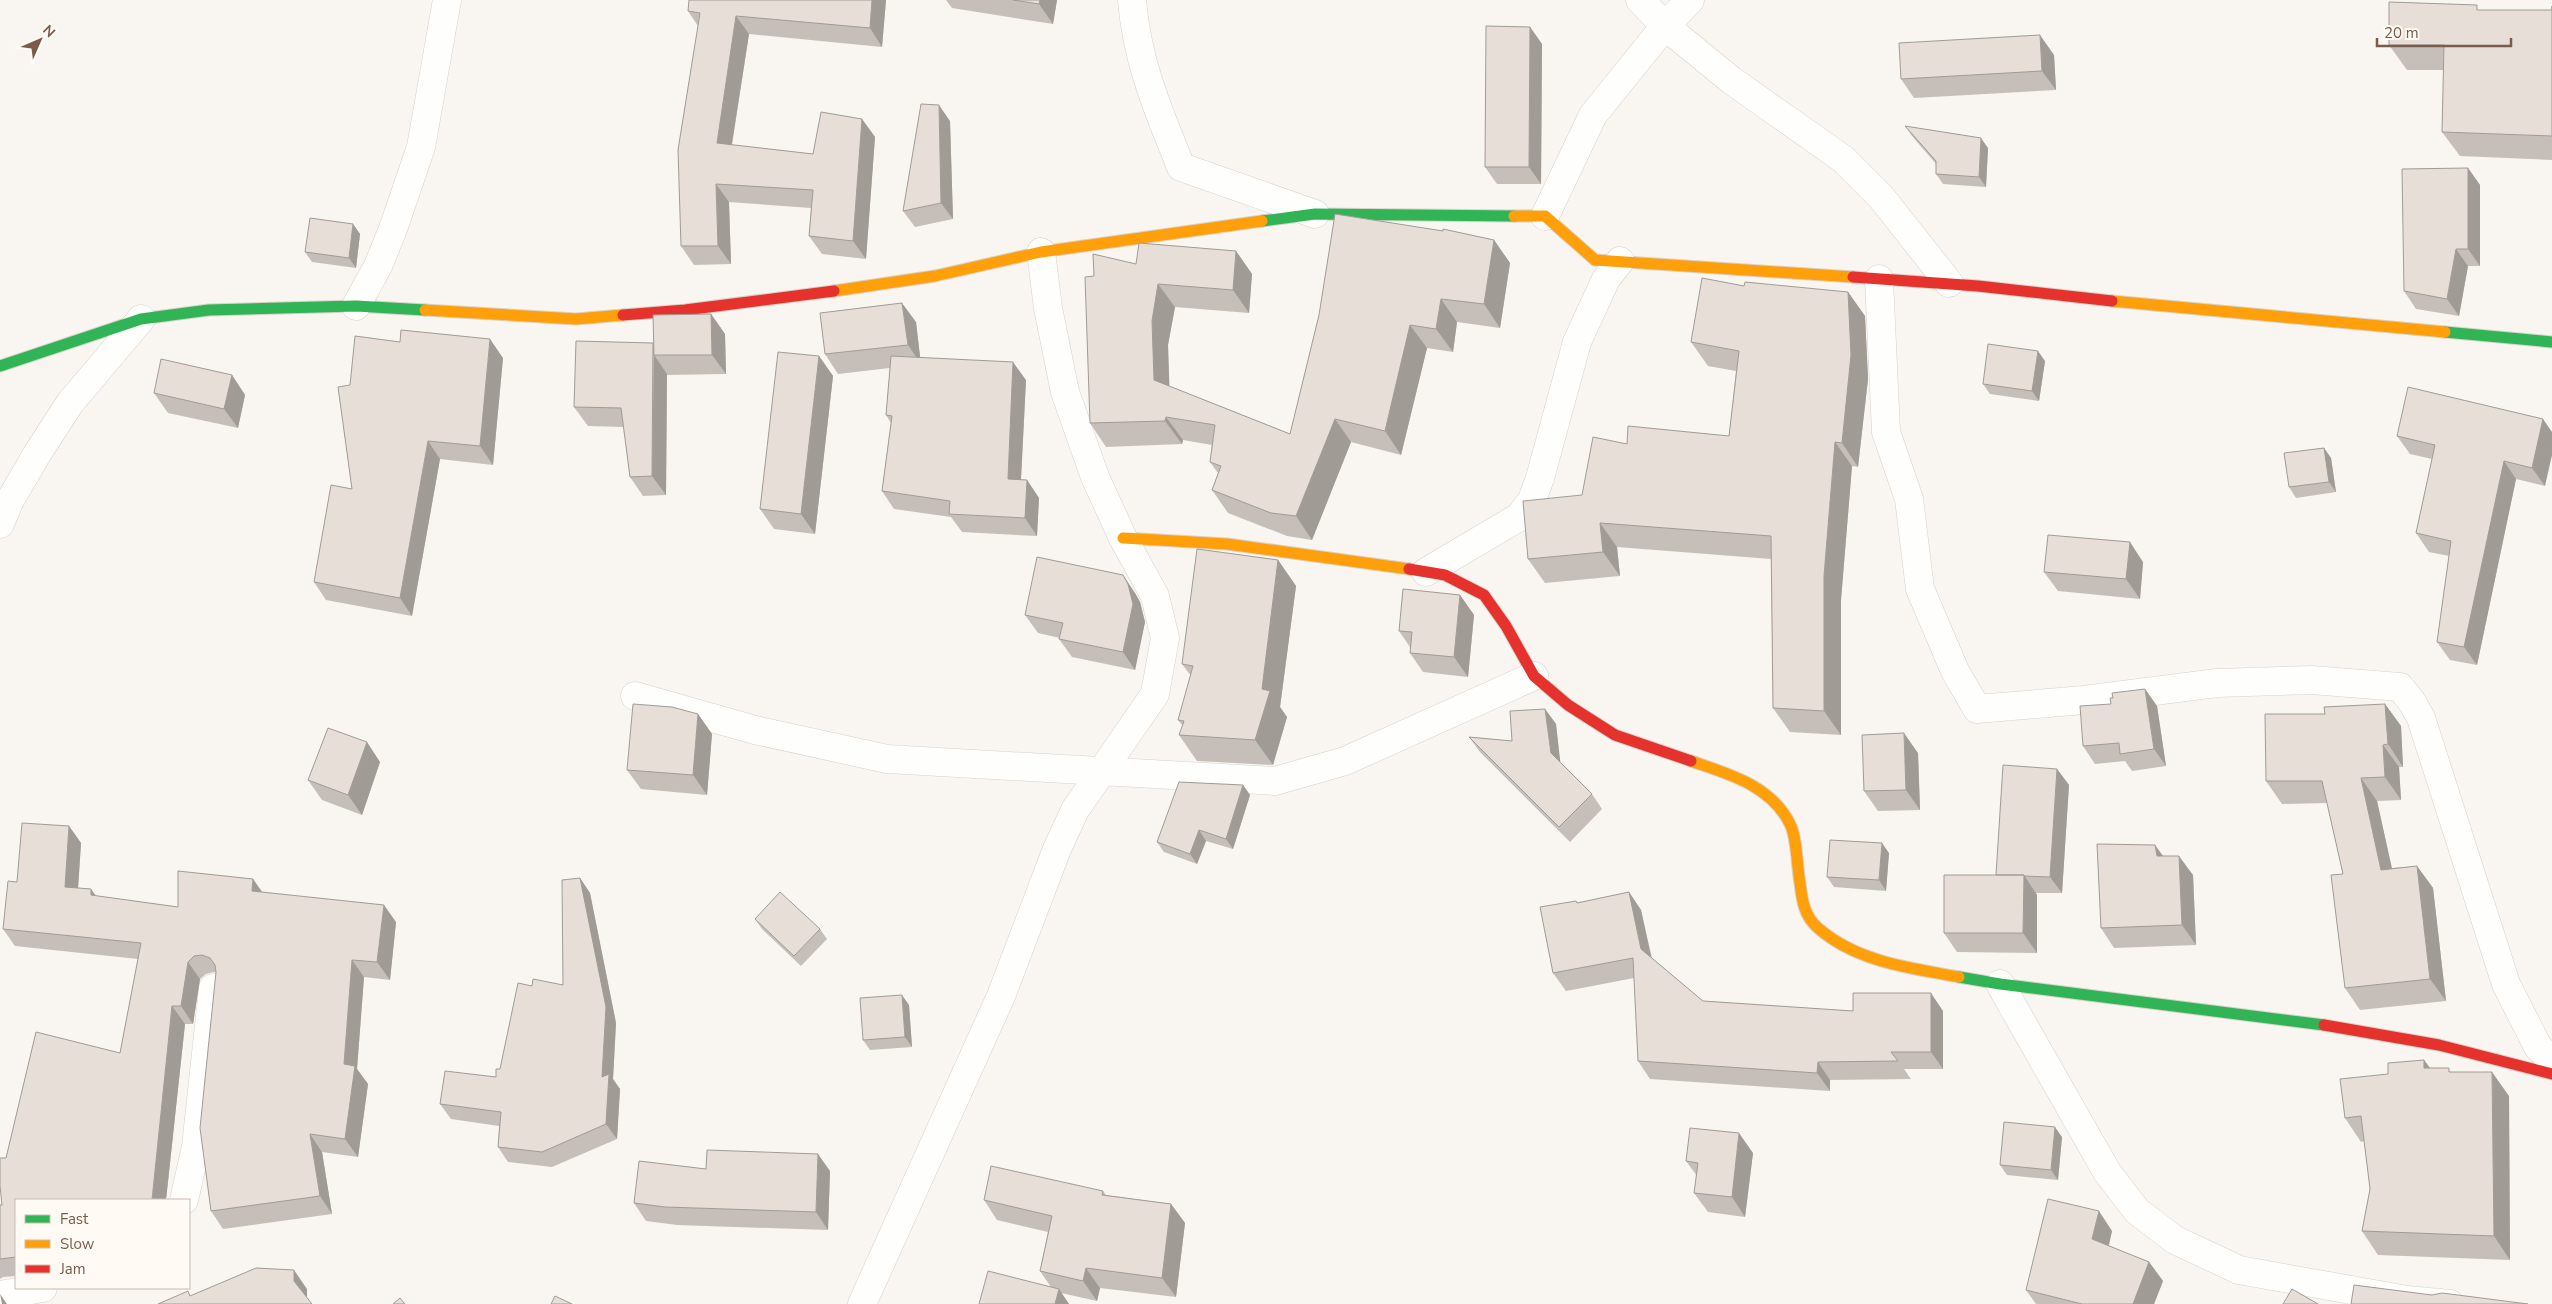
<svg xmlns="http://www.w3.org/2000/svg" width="2552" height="1304" font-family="'Nunito Sans',sans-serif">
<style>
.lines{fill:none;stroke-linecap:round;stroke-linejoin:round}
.street-casing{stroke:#d7d1cb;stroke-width:29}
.fast-casing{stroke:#d9d2cb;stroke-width:13}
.slow-casing{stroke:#d9d2cb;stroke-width:13}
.jam-casing{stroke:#d9d2cb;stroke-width:13}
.street{stroke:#fefefd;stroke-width:28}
.fast{stroke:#30b455;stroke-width:11}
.slow{stroke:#ff9f0a;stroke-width:11}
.jam{stroke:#e5322d;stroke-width:11}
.wall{fill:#c6bfb9}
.shaded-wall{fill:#a19b96}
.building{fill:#e6ded7;stroke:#a19b96}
</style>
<rect width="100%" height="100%" fill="#f9f5f0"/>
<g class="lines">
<defs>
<path id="street" d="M1132 0C1137 62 1158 110 1181 167L1315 214
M1640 0 1665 26 1731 80 1843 159 1881 197 1949 283
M1545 216 1593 115 1665 26 1690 0
M1879 279 1886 432 1909 499 1920 589 1955 671 1977 709 2084 700 2217 683 2312 680 2400 687 2412 702 2421 718 2506 984 2538 1047 2552 1060
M356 306 378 266 393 229 421 147 447 0
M0 524 9 502 37 454 70 403 141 319
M1426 572 1519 517 1532 500 1540 478 1577 342 1606 279 1620 261
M635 696 755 730 887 759 1275 781 1345 761 1534 676
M2000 984 2107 1172 2137 1211 2175 1240 2239 1270 2407 1300 2450 1304
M184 1200 196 1147 213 988
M0 1295 43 1288
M862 1304 1001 996 1057 849 1075 810 1155 694 1165 638 1155 596 1123 538 1095 477 1065 392 1048 308 1041 252"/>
<path id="fast" d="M1262 221 1315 214 1514 216
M2445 332 2552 342
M0 366 141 319 209 310 356 306 425 310
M1959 977 2000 984 2324 1025"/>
<path id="slow" d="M1514 216H1545L1595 260 1853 277
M834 291 935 276 1041 252 1262 221
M2112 301 2445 332
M425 310 576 319 623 315
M1123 538 1227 544 1409 569
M1691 761C1728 774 1771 785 1790 824 1797 837 1797 868 1800 883 1802 900 1804 916 1818 928 1857 962 1910 968 1959 977"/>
<path id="jam" d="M1853 277 1978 286 2112 301
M623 315 685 310 834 291
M1409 569 1445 575 1484 595 1506 626 1534 676 1568 705 1615 735 1691 761
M2324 1025 2439 1045 2552 1074"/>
</defs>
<use href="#street" class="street-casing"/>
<use href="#fast" class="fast-casing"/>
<use href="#slow" class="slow-casing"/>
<use href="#jam" class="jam-casing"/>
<use href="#street" class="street"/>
<use href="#fast" class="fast"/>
<use href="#slow" class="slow"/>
<use href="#jam" class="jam"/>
</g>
<path class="wall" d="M886 0 882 47 749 34 732 145 813 154 862 119 875 137 866 259 822 254 809 236 811 208 729 202 731 264 694 265 681 246 698 26 688 11Z
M946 0H1057L1053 24 952 8Z
M2552 6V160L2460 156 2442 132 2444 70H2407L2389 45 2481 10H2552Z
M1530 27 1542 44 1541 184H1497L1485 167Z
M2054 55 2056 90 1914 98 1901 79Z
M950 121 953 219 915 227 903 211Z
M1905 126 1988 148 1986 187 1943 184 1936 174V164L1912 136Z
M2468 168 2480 185V266H2468L2459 316 2416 309 2404 291Z
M353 224 360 234 356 268 312 262 305 252Z
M1494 240 1510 263 1500 328 1457 322 1453 352 1427 348 1401 455 1351 442 1312 540 1287 536 1228 513 1212 490 1218 473 1210 462 1212 445 1183 440 1182 444 1106 447 1090 423 1094 276 1136 264 1236 251 1252 274 1249 313 1175 307 1168 345 1169 386 1290 434Z
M1744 286 1848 292 1865 316 1868 379 1858 467 1852 466 1841 600V735L1790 732 1773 708 1771 559 1617 547 1620 576 1545 583 1528 559 1582 495 1627 444 1729 436 1736 371 1708 366 1691 342Z
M711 314 725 334 726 374 667 375V374L666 495 643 496 630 477 624 427 588 426 574 407 653 343Z
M916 322 920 358 1026 380 1021 480H1027L1039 498 1037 536 962 532 951 517 894 509 882 491 891 423 886 415 890 368 838 374 825 354Z
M819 356 833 376 815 534 774 529 760 509Z
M503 358 493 465 440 459 412 616 326 600 314 582 352 489Z
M2045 361 2039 401 1990 394 1983 384Z
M232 375 245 395 238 428 168 413 154 393Z
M2543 419 2545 486 2516 479 2477 665 2450 660 2437 642 2449 556 2429 552 2416 533 2432 459 2410 454 2397 436Z
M2324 448 2331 458 2336 492 2296 498 2289 487Z
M1278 560 1296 586 1280 707 1287 717 1273 765 1197 761 1179 735 1183 726 1178 720 1191 676 1182 664Z
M2143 562 2140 599 2058 591 2044 572Z
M1135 593 1140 602 1145 622 1135 670 1072 657 1059 639 1060 638 1038 633 1025 615Z
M1460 595 1474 615 1468 677 1423 672 1410 653V647L1399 631Z
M2145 689 2157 706 2166 766 2132 771 2125 761 2095 764 2083 746 2111 704Z
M2385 704 2401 726 2403 767H2399L2401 800 2377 801 2392 868 2417 866 2433 888 2446 1001 2360 1010 2345 988 2343 874 2327 803 2282 804 2266 781 2325 714Z
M1545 709 1556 724 1560 763 1592 794 1602 809 1570 842 1480 752 1469 737 1512 741Z
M698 714 712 734 707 795 641 789 627 770Z
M1918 753 1920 810 1878 811 1864 791Z
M380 762 362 815 322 800 308 780Z
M2057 769 2069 785 2062 893H2036L2037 895V953L1957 952 1944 933 1996 875Z
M1243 785 1250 795 1233 849 1206 841 1197 864 1164 852 1157 842Z
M69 826 81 843 78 888 96 896 178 907 253 879 262 892 396 922 390 980 364 977 357 1069 368 1084 358 1157 322 1152 332 1214 223 1229 211 1211 216 973 214 972 206 974 200 979 193 1024H185L166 1200H16V1276L3 1277 0 1279V1205H2L6 1158 120 1053 138 959 15 946 3 929Z
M1889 853 1886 891 1834 887 1827 877Z
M2164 856 2193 875 2196 945 2114 948 2101 928Z
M580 878 590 893 616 1023 613 1079 620 1089 617 1139 552 1167 508 1162 498 1147 499 1126 451 1119 440 1104 496 1077 500 1069 563 985Z
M1629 892 1641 910 1652 958 1703 1001 1853 1011H1943V1069H1904L1911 1079 1830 1080V1091L1650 1079 1638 1061 1634 978 1566 991 1553 973 1576 901 1578 903Z
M755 919 820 929 827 939 801 966 762 929Z
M909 1005 912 1047 870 1050 863 1040Z
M2424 1060 2430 1068 2452 1072 2509 1096 2510 1260 2378 1255 2362 1231 2370 1189 2364 1141 2361 1142 2345 1118 2388 1074Z
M2062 1137 2058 1180 2007 1175 2000 1165Z
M1753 1153 1745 1217 1708 1212 1694 1193 1697 1176 1686 1161Z
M706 1169 830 1171 828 1230 677 1225 646 1221 634 1203Z
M1103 1191 1106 1195 1171 1204 1185 1223 1176 1297 1100 1288 1097 1301 1061 1293 1069 1304H979L1051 1287 1040 1271 1048 1232 997 1220 984 1200Z
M2112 1231 2109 1246 2149 1262 2163 1281 2154 1304H2036L2026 1290Z"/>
<path class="shaded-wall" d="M872 0H886L882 47 870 28Z
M1040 0H1057L1053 24 1039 4Z
M736 16 749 34 729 162 717 143Z
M1530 27 1542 44 1541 184 1529 167Z
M2040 35 2054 55 2056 90 2042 71Z
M939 105 950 121 953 219 941 203Z
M862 119 875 137 866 259 853 241Z
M1981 138 1988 148 1986 187 1979 177Z
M2468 168 2480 185V266L2468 249Z
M716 184 729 202 731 264 718 246Z
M353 224 360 234 356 268 349 258Z
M1494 240 1510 263 1500 328 1484 304Z
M2456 249 2468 266 2459 316 2447 299Z
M1236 251 1252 274 1249 313 1233 290Z
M1158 284 1175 307 1168 345 1170 403 1154 380 1152 321Z
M1848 292 1865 316 1868 379 1858 467 1842 443Z
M1441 299 1457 322 1453 352 1436 329Z
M902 303 916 322 921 364 908 345Z
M711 314 725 334 726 374 712 355Z
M1410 325 1427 348 1401 455 1385 431Z
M490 339 503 358 493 465 480 446Z
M2038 351 2045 361 2039 401 2032 391Z
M654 355 667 374 666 495 652 476Z
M819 356 833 376 815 534 801 514Z
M1013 362 1026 380 1020 497 1008 479Z
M232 375 245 395 238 428 224 409Z
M1166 417 1183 440 1182 444 1165 421Z
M1335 419 1351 442 1312 540 1296 516Z
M2543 419 2552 432V455L2545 486 2532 468Z
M428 441 440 459 412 616 400 598Z
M1835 442 1852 466 1841 600V735L1824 711V576Z
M2324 448 2331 458 2336 492 2329 482Z
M2504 461 2516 479 2477 665 2464 647Z
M1027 480 1039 498 1037 536 1025 518Z
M1600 523 1617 547 1620 576 1603 552Z
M2130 542 2143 562 2140 599 2126 579Z
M1278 560 1296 586 1280 707 1287 717 1273 765 1255 740Z
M1123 575 1135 593 1140 602 1145 622 1135 670 1123 652Z
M1460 595 1474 615 1468 677 1454 657Z
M2145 689 2157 706 2166 766 2154 749Z
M2385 704 2401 726 2403 767 2388 744Z
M1545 709 1556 724 1561 768 1551 753Z
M698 714 712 734 707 795 693 775Z
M1904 733 1918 753 1920 810 1906 790Z
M367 742 380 762 362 815 348 795Z
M2383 745 2399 767 2401 800 2385 777Z
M2057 769 2069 785 2062 893 2050 877Z
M2361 778 2377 801 2397 892 2381 870Z
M1243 785 1250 795 1233 849 1226 839Z
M69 826 81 843 77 904 65 887Z
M1199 830 1206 841 1197 864 1190 854Z
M1882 843 1889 853 1886 891 1879 880Z
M2155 845 2169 864 2157 856Z
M2179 856 2193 875 2196 945 2182 925Z
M2417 866 2433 888 2446 1001 2430 979Z
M2024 875 2037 895V953L2023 933Z
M580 878 590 893 616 1023 613 1079 620 1089 617 1139 606 1124 602 1077Z
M253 879 265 896 252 891Z
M91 889 104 907 91 895Z
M1629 892 1641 910 1653 966 1641 949Z
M384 905 396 922 390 980 377 962Z
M352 960 364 977 357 1069 368 1084 358 1157 345 1139 344 1064Z
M188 962 200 979 193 1024 181 1006Z
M1931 993 1943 1011V1069L1931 1052Z
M902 995 909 1005 912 1047 905 1037Z
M172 1006 185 1024 166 1200H152Z
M2424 1060 2441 1083 2424 1068Z
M1818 1062 1830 1080V1091L1817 1073Z
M2492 1072 2509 1096 2510 1260 2494 1236Z
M2055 1127 2062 1137 2058 1180 2051 1170Z
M1739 1133 1753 1153 1745 1217 1732 1197Z
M310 1134 322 1152 332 1214 320 1196Z
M818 1154 830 1171 828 1230 816 1212Z
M1171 1204 1185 1223 1176 1297 1162 1278Z
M2099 1211 2112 1231 2105 1259 2092 1239Z
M2149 1262 2163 1281 2154 1304H2133Z
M1086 1268 1100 1288 1097 1301 1083 1281Z
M294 1270 307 1289V1299L294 1281Z
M1059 1289 1069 1304H1055Z
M0 1294 7 1304H2Z"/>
<path class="building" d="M689 0H872L870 28 736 16 717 143 813 154 821 112 862 119 853 241 809 236 813 190 716 184 718 246H681L678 150 700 13 688 11Z
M1013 0H1040L1039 4Z
M2389 2 2477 5V10H2552V6V136L2442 132 2444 45H2389Z
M1486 26 1530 27 1529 167H1485Z
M2040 35 2042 71 1901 79 1899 43Z
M921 104 939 105 941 203 903 211Z
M1905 126 1981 138 1979 177 1936 174V161Z
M2468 168V249H2456L2447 299 2404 291 2402 169Z
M1335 214 1443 231V229L1494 240 1484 304 1441 299 1436 329 1410 325 1385 431 1335 419 1296 516 1271 513 1212 490 1221 466 1210 462 1215 425 1166 417 1165 421 1090 423 1085 277 1094 276 1093 254 1136 264 1139 243 1236 251 1233 290 1158 284 1152 321 1154 380 1290 434 1319 315Z
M310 218 353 224 349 258 305 252Z
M1702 278 1744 286 1745 282 1848 292 1851 355 1842 443 1835 442 1824 576V711L1773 708 1771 536 1600 523 1603 552 1528 559 1523 501 1582 495 1593 437 1627 444 1628 426 1729 436 1739 351 1691 342Z
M902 303 908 345 825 354 820 313Z
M711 314 712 355H654L653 315Z
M401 330 490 339 480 446 428 441 400 598 314 582 331 485 352 489 338 387 350 385 355 336 400 342Z
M576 341 653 343 652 476 630 477 621 408 574 407Z
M1988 344 2038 351 2032 391 1983 384Z
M778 352 819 356 801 514 760 509Z
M891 356 1013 362 1008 479 1027 480 1025 518 949 514 950 501 882 491 892 416 886 415Z
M161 359 232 375 224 409 154 393Z
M2408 387 2543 419 2532 468 2504 461 2464 647 2437 642 2451 541 2416 533 2435 445 2397 436Z
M2324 448 2329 482 2289 487 2284 453Z
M2048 535 2130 542 2126 579 2044 572Z
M1197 549 1278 560 1262 689 1270 691 1255 740 1179 735 1184 721 1178 720 1193 666 1182 664Z
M1037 557 1123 575 1128 584 1133 604 1123 652 1059 639 1063 623 1025 615Z
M1403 589 1460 595 1454 657 1410 653 1412 632 1399 631Z
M2145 689 2154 749 2120 754 2119 743 2083 746 2080 706 2111 704 2110 698H2113L2112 693Z
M633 704 672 707 698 714 693 775 627 770Z
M2385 704 2388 744 2383 745 2385 777 2361 778 2381 870 2417 866 2430 979 2345 988 2331 875 2343 874 2322 781H2266L2265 714H2325L2324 707Z
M1545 709 1551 753 1592 794 1559 827 1469 737 1512 741 1510 711Z
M328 728 367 742 348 795 308 780Z
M1904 733 1906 790 1864 791 1862 735Z
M2003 765 2057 769 2050 877 2024 876V875H1996Z
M1179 782 1243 785 1226 839 1199 830 1190 854 1157 842Z
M22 823 69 826 65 887 91 889V895L178 907V871L253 879 252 891 384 905 377 962 352 960 344 1064 355 1066 345 1139 310 1134 320 1196 211 1211 200 1128 216 972 215 965 210 958 202 955 194 956 188 962 181 1006H172L152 1200H16V1257L0 1259V1205H2L0 1186V1158H6L36 1032 120 1053 141 943 3 929 8 881 17 882Z
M1830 840 1882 843 1879 880 1827 877Z
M2097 844 2155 845 2157 856H2179L2182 925 2101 928Z
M1944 875H2024L2023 933H1944Z
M580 878 606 1007 602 1077 609 1074 606 1124 542 1152 498 1147 501 1112 440 1104 445 1071 496 1077V1069H500L518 983 532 986 533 979 563 985 562 880Z
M780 892 820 929 794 956 755 919Z
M1629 892 1641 949 1703 1001 1853 1011V993H1931V1052H1891L1898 1061 1818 1062 1817 1073 1638 1061 1633 958 1553 973 1540 907 1576 901 1577 903Z
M902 995 905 1037 863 1040 860 998Z
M2424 1060V1068H2449V1072H2492L2494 1236 2362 1231 2370 1189 2361 1116 2345 1118 2340 1079 2388 1074V1063Z
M2004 1122 2055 1127 2051 1170 2000 1165Z
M1690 1128 1739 1133 1732 1197 1694 1193 1698 1163 1686 1161Z
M707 1150 818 1154 816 1212 665 1207 634 1203 639 1161 706 1169Z
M991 1166 1103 1191 1102 1195 1171 1204 1162 1278 1086 1268 1083 1281 1040 1271 1052 1216 984 1200Z
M2048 1199 2099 1211 2092 1239 2149 1262 2133 1304H2082L2026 1290Z
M256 1268 294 1270V1281L312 1304H158L188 1291 190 1296Z
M988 1271 1059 1289 1055 1304H979Z
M2354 1285 2432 1295 2442 1293 2528 1304H2351Z
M2292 1289 2318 1304H2283Z
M555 1296 572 1304H551Z
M400 1298 405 1304H393Z"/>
<rect x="15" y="1199" width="175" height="90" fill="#fffaf3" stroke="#cabbb1"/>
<rect x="25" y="1215" width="25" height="8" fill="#30b455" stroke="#cabbb1"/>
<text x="60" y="1224" font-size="15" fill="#7a5c4d">Fast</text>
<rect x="25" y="1240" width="25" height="8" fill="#ff9f0a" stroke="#cabbb1"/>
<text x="60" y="1249" font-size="15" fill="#7a5c4d">Slow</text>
<rect x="25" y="1265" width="25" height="8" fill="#e5322d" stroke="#cabbb1"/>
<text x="60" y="1274" font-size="15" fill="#7a5c4d">Jam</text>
<g transform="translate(40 40) rotate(45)" stroke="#fffaf3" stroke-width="4" paint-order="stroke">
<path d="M0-4L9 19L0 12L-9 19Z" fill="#7a5c4d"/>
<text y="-8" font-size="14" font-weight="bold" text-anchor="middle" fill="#7a5c4d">N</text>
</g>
<path d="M2377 38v8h134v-8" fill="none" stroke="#7a5c4d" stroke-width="2.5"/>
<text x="2384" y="38" font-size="15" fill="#7a5c4d" stroke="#fffaf3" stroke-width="4" paint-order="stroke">20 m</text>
</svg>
